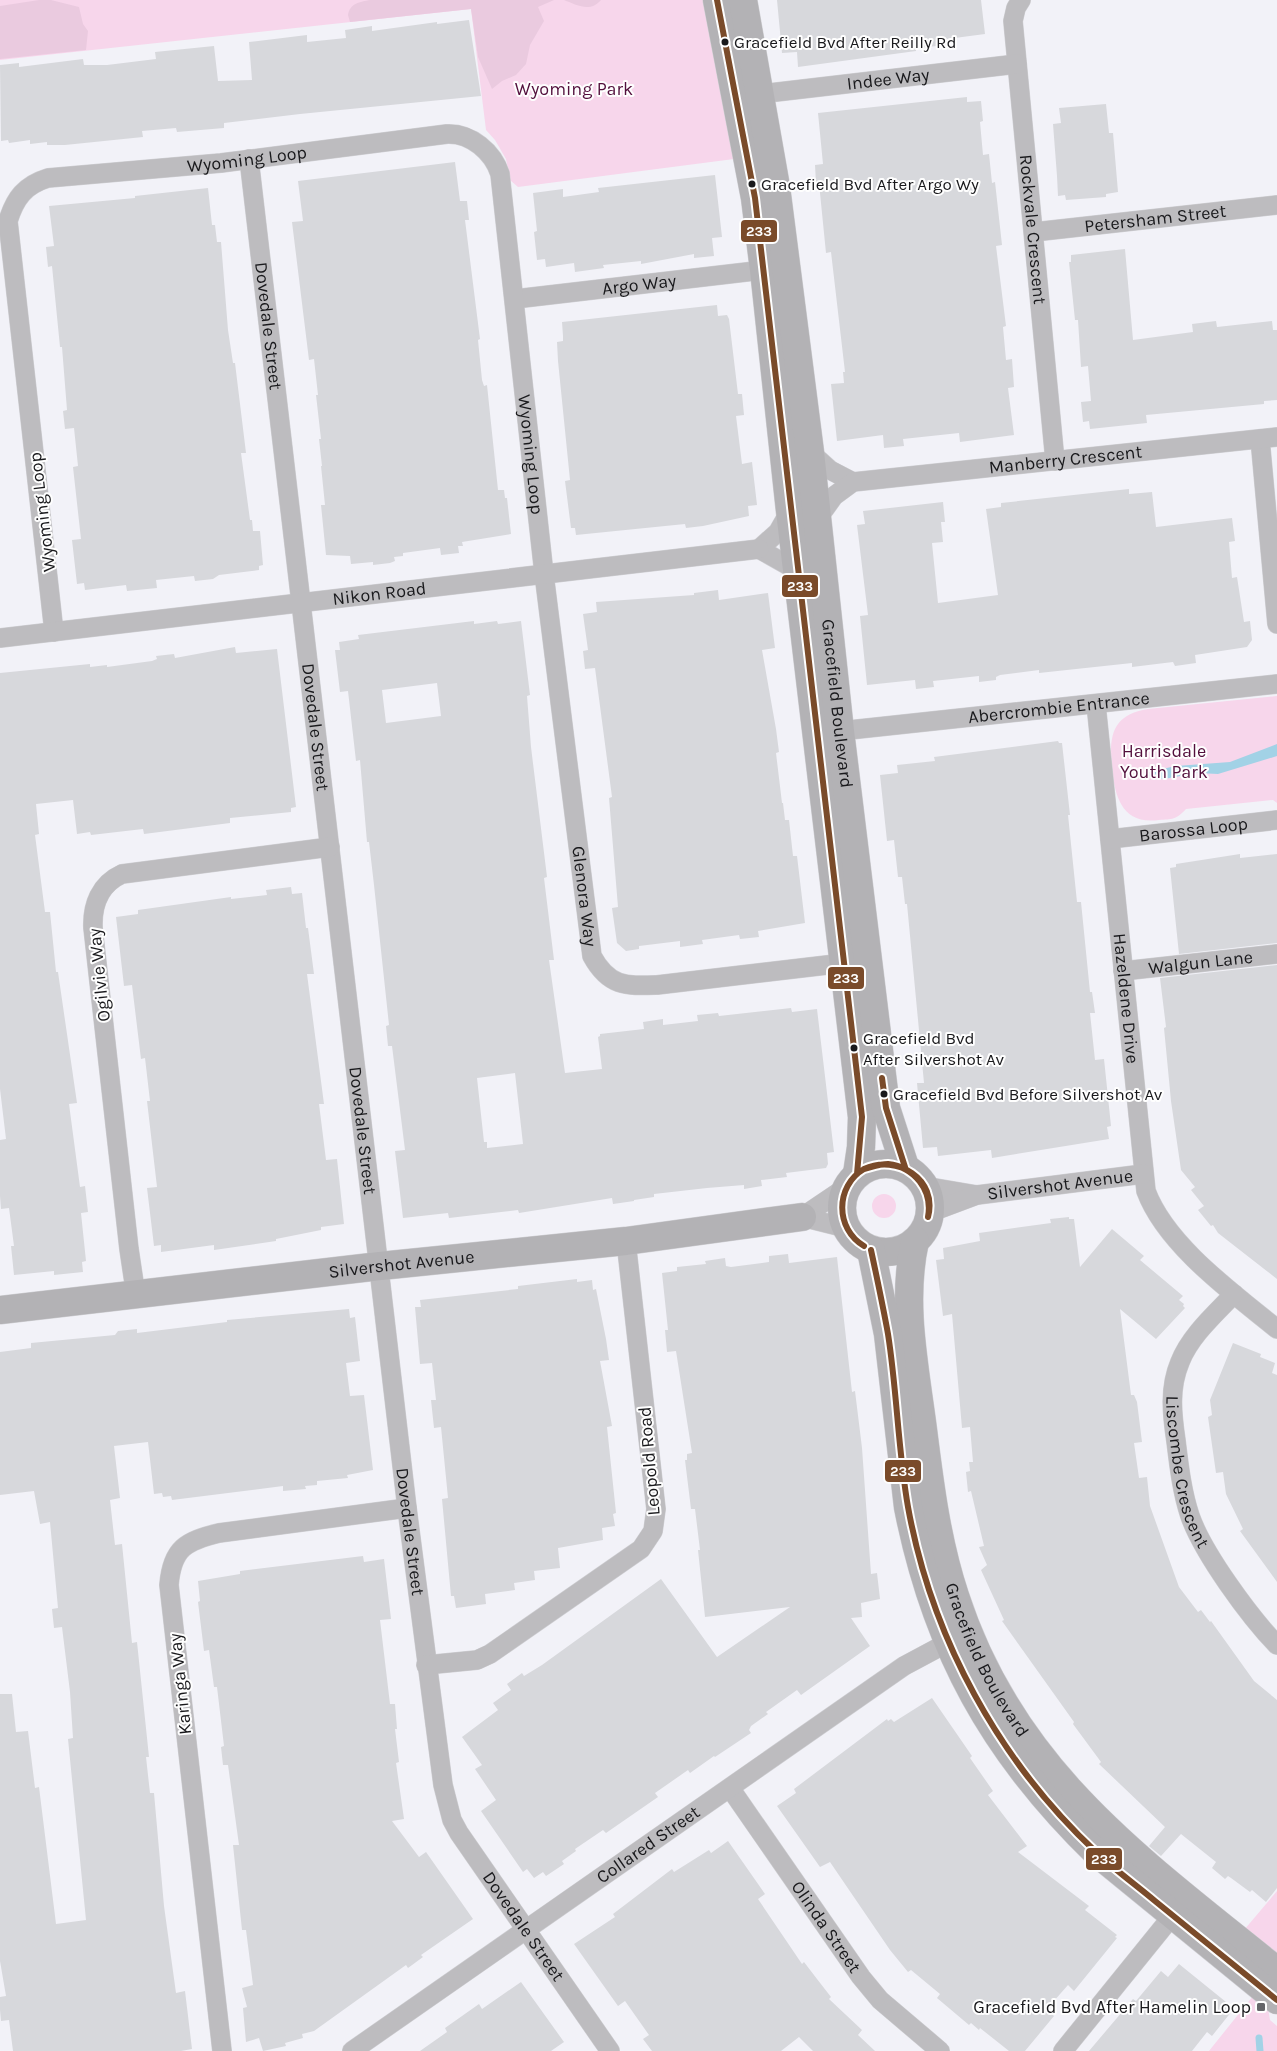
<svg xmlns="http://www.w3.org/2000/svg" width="1277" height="2051" font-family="Karla,sans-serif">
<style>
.green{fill:#f7d6eb}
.forest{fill:#eacadf}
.water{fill:#a2d2e6}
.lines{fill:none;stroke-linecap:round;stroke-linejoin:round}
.stream{stroke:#a2d2e6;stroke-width:7}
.building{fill:#d7d8dc;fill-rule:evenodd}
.street-casing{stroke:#d0d0d4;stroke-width:20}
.secondary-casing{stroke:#d0d0d4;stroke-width:29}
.street{stroke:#bdbcbf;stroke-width:19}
.secondary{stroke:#b3b2b5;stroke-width:28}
.bus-1-casing{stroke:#fefefe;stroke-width:10}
.bus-1{stroke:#7a4b2a;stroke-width:6}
.bus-dot{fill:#19191c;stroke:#fefefe;stroke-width:2}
.poi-dot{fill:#656569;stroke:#fefefe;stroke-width:2}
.labels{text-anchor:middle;stroke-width:4;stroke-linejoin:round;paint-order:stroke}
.bus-label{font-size:17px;fill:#19191c;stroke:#fefefe;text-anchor:start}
.street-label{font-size:18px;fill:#19191c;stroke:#fefefe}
.park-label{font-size:18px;fill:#520f3c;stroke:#fefefe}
.poi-label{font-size:18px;fill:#19191c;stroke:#fefefe;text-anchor:end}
.line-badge{stroke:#fefefe;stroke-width:2}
.badge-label{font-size:14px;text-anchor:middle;font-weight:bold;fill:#fff}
</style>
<rect width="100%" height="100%" fill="#f2f2f8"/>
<path class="green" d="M0 0H708L734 159 518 187 510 180 506 159 495 140 486 130 471 9 0 60Z
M1277 696V803L1273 800 1186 809C1176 820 1172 819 1159 820 1123 825 1115 798 1112 769 1109 737 1111 715 1148 709Z
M872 1206a12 12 0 1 1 24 0a12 12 0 1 1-24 0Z
M1277 1891V1956L1244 1930Z
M1253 1996 1268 2008 1270 2020 1277 2026V2051H1209Z"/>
<path class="forest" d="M39 0H51L79 7 83 24 88 31 86 50 0 59V6Z
M370 0H554L538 7 544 21 530 45 526 64 516 75 502 81 492 89 478 57 471 9 350 22 348 15C350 3 360 2 370 0Z
M564 0H601C590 13 577 5 564 0Z"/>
<path class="water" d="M1277 744V756L1218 774 1197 773 1164 779 1150 778 1148 772 1176 766 1230 762Z"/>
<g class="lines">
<path class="stream" d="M1259 2038 1260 2051"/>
</g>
<path class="building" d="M777 0H981L985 34 947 39 948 45 916 48V51L798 67 797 52 782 53Z
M469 20 481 96 300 114 224 123V128L177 132 176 128 142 131 143 137 65 145H47V142L30 144V140L9 143 8 140 1 141 0 65 19 63V67L83 59 84 65H107L156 59 155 52 214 46 218 81 252 80 249 42 307 35V42L346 38 345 30 372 26V31L437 22V24Z
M967 97V102L981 101 983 121 980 122 983 155 989 154 992 183 995 182 1002 245 996 246 1006 326 1003 327 1006 360 1012 359 1014 387 1008 388 1014 435 960 442 959 433 903 439 904 446 884 448 883 435 837 441 831 384 844 383 843 372H845L831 252 826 253 819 183H816L815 165 823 164 818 113Z
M1106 104 1109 133H1113L1118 192 1106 194V197L1066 200 1065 195 1058 196 1057 176 1053 124 1061 123 1059 108Z
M455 162 460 201H467L469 220H465L480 339 478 340 482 380 484 386 487 385 498 490H504L505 498H507L511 534 462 542 463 546H458L459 553 441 555 440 548 403 553V556L394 557 395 561 390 563 373 565V562L351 564 350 556 326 555 321 505H325L321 466H322L319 439H321L316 395H318L314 359 309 360 292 222 303 221 298 181Z
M715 175 722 237 712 238 714 256 694 258V254L641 264V261L603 265 604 268 575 272 574 263 546 267 545 259 537 260 534 232 537 231 533 193 563 189V197L599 192 598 188Z
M208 188 212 225H215L217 242H221L228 330 233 363H235L246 453H241L250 520H252L253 531H260L263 565 259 566V570L219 575 213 579 195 581 194 576 156 580 157 588 127 591 126 585 85 590 84 583 77 584 72 540 81 539 73 467 78 466 74 428 65 429 63 411 67 410 62 347H60L52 266 48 267 46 247 54 246 49 206 135 198V196Z
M1125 249 1133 340 1193 332 1192 324 1216 321 1217 327 1272 321 1273 330H1277V400L1264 401V404L1146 415 1147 423 1090 429 1089 421 1083 422 1081 402 1091 401 1088 366 1081 367 1078 320H1075L1069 262H1071V255Z
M717 305 718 316 727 315 729 319 738 394H742L744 415 736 416 742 464 752 462 757 505 748 506 749 516 703 526 686 528 685 524 576 535 575 528H571L565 481 570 480 558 361 557 342 563 341V336L562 322Z
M1129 489V494L1152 492 1156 527 1232 518 1235 541 1229 542 1232 578 1237 577 1244 622 1250 621 1252 640 1247 647 1195 655 1196 663 1175 666 1173 662 1132 667V663L1039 673V670L1000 675 996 677V680L979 682V676L933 681 934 687 916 689 915 680 867 685 860 616 868 615 857 525 865 524 863 511 943 502 945 522H941L943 542 932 543 938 603 998 595 986 509 1001 507V503Z
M718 590 719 600 768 593 775 648 762 650 776 729 779 752 776 753 782 803H783L785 820H789L793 856H797L805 923 758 931 759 937 740 939 739 935 702 940 703 944 680 947V941L639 946V949L626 951 617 943 612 908 618 907 609 798 612 797 595 668 585 669 583 651 588 650 583 614 597 612 596 602 694 595V593Z
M474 621V624L497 621 498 624 521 621 530 695 527 696 531 747 547 877 544 878 554 960H549L565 1073 602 1069 598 1037 600 1036V1034L644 1029 643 1022 663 1019V1025L698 1021 697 1015 718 1013 719 1016 791 1008 792 1012 817 1009 834 1152 827 1153 828 1164 826 1168 786 1173 787 1177 761 1180 762 1186 744 1189V1185L707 1188 654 1194V1197L634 1200V1201L613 1204 612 1198 519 1213 518 1210 449 1218 448 1213 403 1218 395 1151 405 1150 392 1046H388L386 1026 389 1025 374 885 369 842H367L360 760 356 761 348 691 340 692 335 650H340L339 642 359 639 358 635ZM437 683 441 716 386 723 382 690ZM515 1073 523 1144 487 1148V1142H484L477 1078Z
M235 647 236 653 277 649 296 807 291 808V812L230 818V823L144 834 143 829 91 835 90 832 77 834 73 800 36 804 39 834 35 835 45 912H50L56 972H58L77 1103 69 1104 80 1187 85 1186 88 1212 81 1213 86 1261 82 1262 83 1272 54 1275V1271L14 1275 11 1246H14L9 1208 1 1209 0 1196V1140L6 1139 0 1089V673L90 664V667L107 665V667L152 661 157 659 156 656 174 654 175 658Z
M1058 741 1059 743H1062L1070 815H1068L1077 902H1081L1090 992H1092L1095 1013H1090L1095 1060 1104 1059 1111 1126 1107 1127 1109 1139 992 1158 991 1150 938 1156 937 1147 923 1148 917 1083H924L907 904H905L902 877H898L894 840 887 841 880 775 898 773 897 765 935 761 934 757Z
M1240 854V858L1277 854V943L1179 954 1170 868 1176 867V864Z
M291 887 292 894 302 893 306 928H308L314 974H307L324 1104H319L326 1160 337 1159 344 1224 321 1227V1230L276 1239V1241L214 1250V1245L161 1252V1245L154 1246 147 1188 157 1187 147 1101H150L145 1058 141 1059 132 985 124 986 116 917 138 914V910L231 897V899L267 895 266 890Z
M1277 965V1279L1218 1233 1213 1225 1211 1226 1198 1210 1204 1206 1191 1190 1195 1187 1181 1170 1171 1101 1164 1028 1166 1027 1160 978Z
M1069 1217V1219H1074L1080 1267 1112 1229 1144 1256 1140 1260 1183 1296 1179 1300 1184 1304 1183 1306 1185 1308 1156 1339 1120 1309 1131 1395H1134L1137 1402 1142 1442 1134 1443 1139 1478 1147 1477 1150 1506 1179 1587 1198 1612 1201 1610 1210 1622 1211 1621 1254 1681 1277 1700V1888L1266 1902 1252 1890 1250 1892 1231 1878 1228 1876 1225 1879 1212 1868 1216 1862 1181 1834 1161 1856 1149 1846 1165 1827 1099 1764 1101 1762 1073 1724 1074 1722 1002 1621 1004 1620 981 1570 987 1565 979 1547 984 1546 971 1491 968 1492 966 1472 970 1471 969 1462H973L970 1427 962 1428 952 1314 943 1316 936 1260 944 1259 943 1248 980 1241 979 1233 1051 1223 1050 1219Z
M788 1254 789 1263 837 1257 852 1392 855 1391 862 1448 871 1574 877 1573 880 1599 861 1603 862 1617 851 1618 870 1646 801 1695 797 1690 766 1712 768 1714 751 1726 749 1730 751 1733 715 1757 714 1756 690 1773 688 1770 655 1793 658 1797 606 1833 603 1830 575 1849 576 1851 562 1861 564 1864 546 1876 543 1872 534 1878 527 1869 523 1872 481 1811 496 1800 475 1769 482 1765 462 1737 498 1710 493 1703 511 1690 507 1684 522 1673 524 1676 542 1665 661 1579 717 1657 790 1607 705 1617 698 1550H700L695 1509H691L685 1460H687V1454L692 1453 676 1351 667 1352 665 1330H668L662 1273 677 1271V1267L706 1264 705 1261 725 1258 726 1266 731 1267 769 1262V1256Z
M577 1279V1282L592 1280 593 1290 596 1289 606 1339 609 1360 600 1361 612 1426 607 1427 616 1513 613 1514 615 1526 602 1528 603 1540 558 1548 560 1568 534 1571 535 1580 514 1583 515 1590 485 1594 486 1604 456 1608 454 1596H451L442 1499 448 1498 441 1427 434 1428 431 1400H436L432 1363 420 1364 415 1307H421L420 1300 518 1289V1286Z
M349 1309 350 1318 355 1317 360 1361 346 1363 350 1396 364 1395 373 1470 347 1475 348 1478 317 1481V1485L305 1486 306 1489 283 1491V1486L172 1500 171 1496 163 1497 162 1493 154 1494 148 1442 114 1446 120 1498 110 1500 115 1545 122 1544 132 1643 137 1642 149 1757H146L150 1793H154L164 1906 176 1993 185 1991 192 2049 181 2051H13L9 2020 1 2021 0 2010V1997L6 1996 0 1961V1694H12L16 1732 28 1731 35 1788 39 1787 56 1924 86 1920 68 1739 73 1738 70 1692 62 1627 54 1628 52 1609 58 1608 50 1522 40 1524 34 1491 0 1495V1352L31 1348V1343L115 1335 118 1331 137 1329V1333L227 1322V1320Z
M1233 1343 1261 1354 1260 1357 1275 1363 1272 1373 1277 1375V1582L1240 1531 1243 1529 1226 1494 1223 1472 1216 1473 1208 1417 1212 1415 1210 1400Z
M363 1556 364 1562 384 1559 391 1619 380 1620 390 1704H395L397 1729H395L399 1762 396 1763 404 1819 392 1821 419 1857 426 1852 473 1919 421 1955 423 1957 408 1968 406 1965 314 2031 302 2034 303 2038 285 2043 286 2046 263 2051 259 2038 246 2042 243 2008 247 2007 242 1988 253 1985 246 1930H242L233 1845H239L228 1765H223L221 1747 224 1746 217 1687H214L209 1650 204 1651 198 1602 200 1601 198 1581 240 1574V1571Z
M932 1698 972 1756 970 1758 993 1791 988 1795 1027 1846 1018 1852 1089 1906 1085 1910 1117 1935 1115 1937 1117 1938 1074 1991 1068 1985 1046 2010 1054 2016 1025 2051H1009L980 2028 979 2030 971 2023 969 2025 937 1998 940 1994 911 1970 908 1972 890 1950 830 1862 820 1867 777 1806 796 1793 794 1789 887 1719 888 1721 891 1719 894 1722Z
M728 1841 765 1894 758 1899 802 1964 804 1962 817 1979 831 1997 829 1999 862 2030 858 2035 875 2051H813L799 2037 781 2051H652L643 2039 649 2035 625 2001 618 2006 574 1944 615 1917 613 1914 672 1869 674 1872 709 1850 711 1853Z
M1179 1964 1226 2002 1224 2005 1232 2011 1212 2036 1207 2032 1192 2051H1089L1133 1999 1136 2001 1161 1971 1168 1977Z
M521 1982 564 2042 551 2051H420L447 2032 445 2028 479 2004 482 2009Z"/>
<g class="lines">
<defs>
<g id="street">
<path id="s1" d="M1021 0 1016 8 1013 21 1055 461"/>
<path id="s2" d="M760 94 1017 64"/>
<path id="s3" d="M249 159 407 1508 443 1785 452 1820 459 1833 610 2051"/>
<path id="s4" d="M1034 232 1277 205"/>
<path id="s5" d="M515 299 764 270"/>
<path d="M1260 439 1277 624"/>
<path d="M810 452 830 470 853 482"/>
<path d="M790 511 778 532 759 549 798 571"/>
<path id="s6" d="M816 521 834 496 853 482 1277 437"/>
<path id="s7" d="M54 632 8 221C15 198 25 185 48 178L221 163 447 134C471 133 493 152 500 174L544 574 592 956C609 987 626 986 657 985L844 963"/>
<path id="s8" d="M0 638 759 549"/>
<path id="s9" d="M1096 704 1146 1191C1166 1245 1233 1293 1277 1329"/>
<path id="s10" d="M840 731 1277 684"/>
<path id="s11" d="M1110 839 1277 820"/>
<path id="s12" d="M1123 971 1277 954"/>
<path d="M924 1186 977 1195"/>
<path id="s13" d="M929 1213 977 1195 1143 1174"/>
<path d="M802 1217 845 1188"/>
<path d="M802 1217 846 1228"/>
<path id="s14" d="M1234 1294C1215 1314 1190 1336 1180 1362 1169 1388 1172 1414 1176 1441 1179 1466 1182 1492 1190 1516 1203 1553 1249 1616 1277 1645"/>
<path d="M136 1296 129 1249 93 928C92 905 100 884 122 874L330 847"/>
<path d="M426 1665 477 1660 490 1654 641 1549 653 1531 656 1509 626 1241"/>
<path id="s15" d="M730 1788 861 1977 880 2000 940 2051"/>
<path d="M222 2051 169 1585C172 1548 186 1541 219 1533L407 1508"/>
<path id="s16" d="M352 2051 904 1666 947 1643"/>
<path d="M1063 2051 1173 1915"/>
</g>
<g id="secondary">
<path d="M717 0 755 198 764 270 790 511 862 1117 861 1147 857 1174"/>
<path id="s17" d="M743 0 776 187 810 452 840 731 886 1108 905 1167"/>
<circle cx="886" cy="1208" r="44"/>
<path id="s18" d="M915 1241C901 1303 915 1367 923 1430 930 1486 937 1542 955 1596 1012 1772 1140 1860 1277 1971"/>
<path d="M871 1250 888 1334 908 1507C936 1649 994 1753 1097 1853L1277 2000"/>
<path id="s19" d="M0 1310 380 1266 626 1241 802 1217"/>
</g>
</defs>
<use href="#street" class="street-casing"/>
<use href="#secondary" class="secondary-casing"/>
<use href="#street" class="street"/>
<use href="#secondary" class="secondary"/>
<defs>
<path id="bus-1" d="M717 0 755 198 862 1117 857 1174
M882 1078 886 1108 905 1167
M864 1169C897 1154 938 1179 928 1217
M864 1169C872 1167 880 1164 888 1164 914 1167 933 1190 928 1217
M864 1246C835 1229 835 1186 864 1169
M871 1250C877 1278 883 1306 888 1334 897 1391 898 1450 908 1507 932 1639 999 1761 1096 1852 1115 1870 1136 1885 1155 1901 1196 1934 1236 1967 1277 2000"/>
</defs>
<use href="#bus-1" class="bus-1-casing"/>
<use href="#bus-1" class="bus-1"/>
</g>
<g class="bus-dot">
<circle cx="725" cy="42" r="4.5"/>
<circle cx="752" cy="184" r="4.5"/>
<circle cx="854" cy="1048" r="4.5"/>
<circle cx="884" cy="1094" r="4.5"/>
</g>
<rect class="poi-dot" x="1256" y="2002" width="10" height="10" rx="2.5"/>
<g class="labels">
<g class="bus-label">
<text x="734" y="48">Gracefield Bvd After Reilly Rd</text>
<text x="761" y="190">Gracefield Bvd After Argo Wy</text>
<text x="863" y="1044">Gracefield Bvd<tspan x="863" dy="21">After Silvershot Av</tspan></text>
<text x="893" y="1100">Gracefield Bvd Before Silvershot Av</text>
</g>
<g class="street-label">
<text dy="6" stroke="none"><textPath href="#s2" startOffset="129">Indee Way</textPath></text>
<text dy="6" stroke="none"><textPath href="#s7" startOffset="675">Wyoming Loop</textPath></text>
<text dy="6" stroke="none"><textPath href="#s4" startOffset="122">Petersham Street</textPath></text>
<text dy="6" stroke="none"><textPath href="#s1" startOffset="232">Rockvale Crescent</textPath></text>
<text dy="6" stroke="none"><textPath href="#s5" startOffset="125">Argo Way</textPath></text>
<text dy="6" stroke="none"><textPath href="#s3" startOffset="168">Dovedale Street</textPath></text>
<text dy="6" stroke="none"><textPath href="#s7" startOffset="1230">Wyoming Loop</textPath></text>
<text dy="6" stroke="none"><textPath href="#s6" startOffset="268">Manberry Crescent</textPath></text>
<text transform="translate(42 512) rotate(-97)" y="6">Wyoming Loop</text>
<text dy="6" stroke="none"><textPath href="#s8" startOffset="382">Nikon Road</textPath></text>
<text dy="6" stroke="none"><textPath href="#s17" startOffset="710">Gracefield Boulevard</textPath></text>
<text dy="6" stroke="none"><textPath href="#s10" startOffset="220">Abercrombie Entrance</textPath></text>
<text dy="6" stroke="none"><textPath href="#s3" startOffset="572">Dovedale Street</textPath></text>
<text dy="6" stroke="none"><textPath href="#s11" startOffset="84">Barossa Loop</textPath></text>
<text dy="6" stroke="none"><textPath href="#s7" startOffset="1675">Glenora Way</textPath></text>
<text dy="6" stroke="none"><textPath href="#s12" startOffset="78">Walgun Lane</textPath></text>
<text transform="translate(99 975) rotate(-96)" y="6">Ogilvie Way</text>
<text dy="6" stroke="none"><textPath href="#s9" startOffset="296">Hazeldene Drive</textPath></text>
<text dy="6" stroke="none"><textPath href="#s3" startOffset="978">Dovedale Street</textPath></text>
<text dy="6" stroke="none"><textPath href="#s13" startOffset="135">Silvershot Avenue</textPath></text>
<text dy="6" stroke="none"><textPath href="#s19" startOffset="404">Silvershot Avenue</textPath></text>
<text transform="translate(649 1461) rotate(-95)" y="6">Leopold Road</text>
<text dy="6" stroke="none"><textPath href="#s14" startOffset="200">Liscombe Crescent</textPath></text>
<text dy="6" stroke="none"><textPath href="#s3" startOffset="1382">Dovedale Street</textPath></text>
<text dy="6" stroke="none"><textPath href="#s18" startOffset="431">Gracefield Boulevard</textPath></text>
<text transform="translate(180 1684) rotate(-96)" y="6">Karinga Way</text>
<text dy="6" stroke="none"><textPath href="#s16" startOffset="361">Collared Street</textPath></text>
<text dy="6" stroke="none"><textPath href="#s3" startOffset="1802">Dovedale Street</textPath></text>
<text dy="6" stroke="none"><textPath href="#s15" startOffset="169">Olinda Street</textPath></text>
</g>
<g class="park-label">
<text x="574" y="95">Wyoming Park</text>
<text x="1164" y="757">Harrisdale<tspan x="1164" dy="21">Youth Park</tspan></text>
</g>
<g class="poi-label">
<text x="1251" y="2013">Gracefield Bvd After Hamelin Loop</text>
</g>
</g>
<g class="line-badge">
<rect x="740" y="219" width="38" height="24" rx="5" fill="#7a4b2a"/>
<rect x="781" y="574" width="38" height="24" rx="5" fill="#7a4b2a"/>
<rect x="827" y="966" width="38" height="24" rx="5" fill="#7a4b2a"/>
<rect x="884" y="1459" width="38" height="24" rx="5" fill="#7a4b2a"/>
<rect x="1085" y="1847" width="38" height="24" rx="5" fill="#7a4b2a"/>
</g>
<g class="badge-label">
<text x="759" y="236">233</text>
<text x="800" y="591">233</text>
<text x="846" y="983">233</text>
<text x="903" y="1476">233</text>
<text x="1104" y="1864">233</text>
</g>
</svg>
